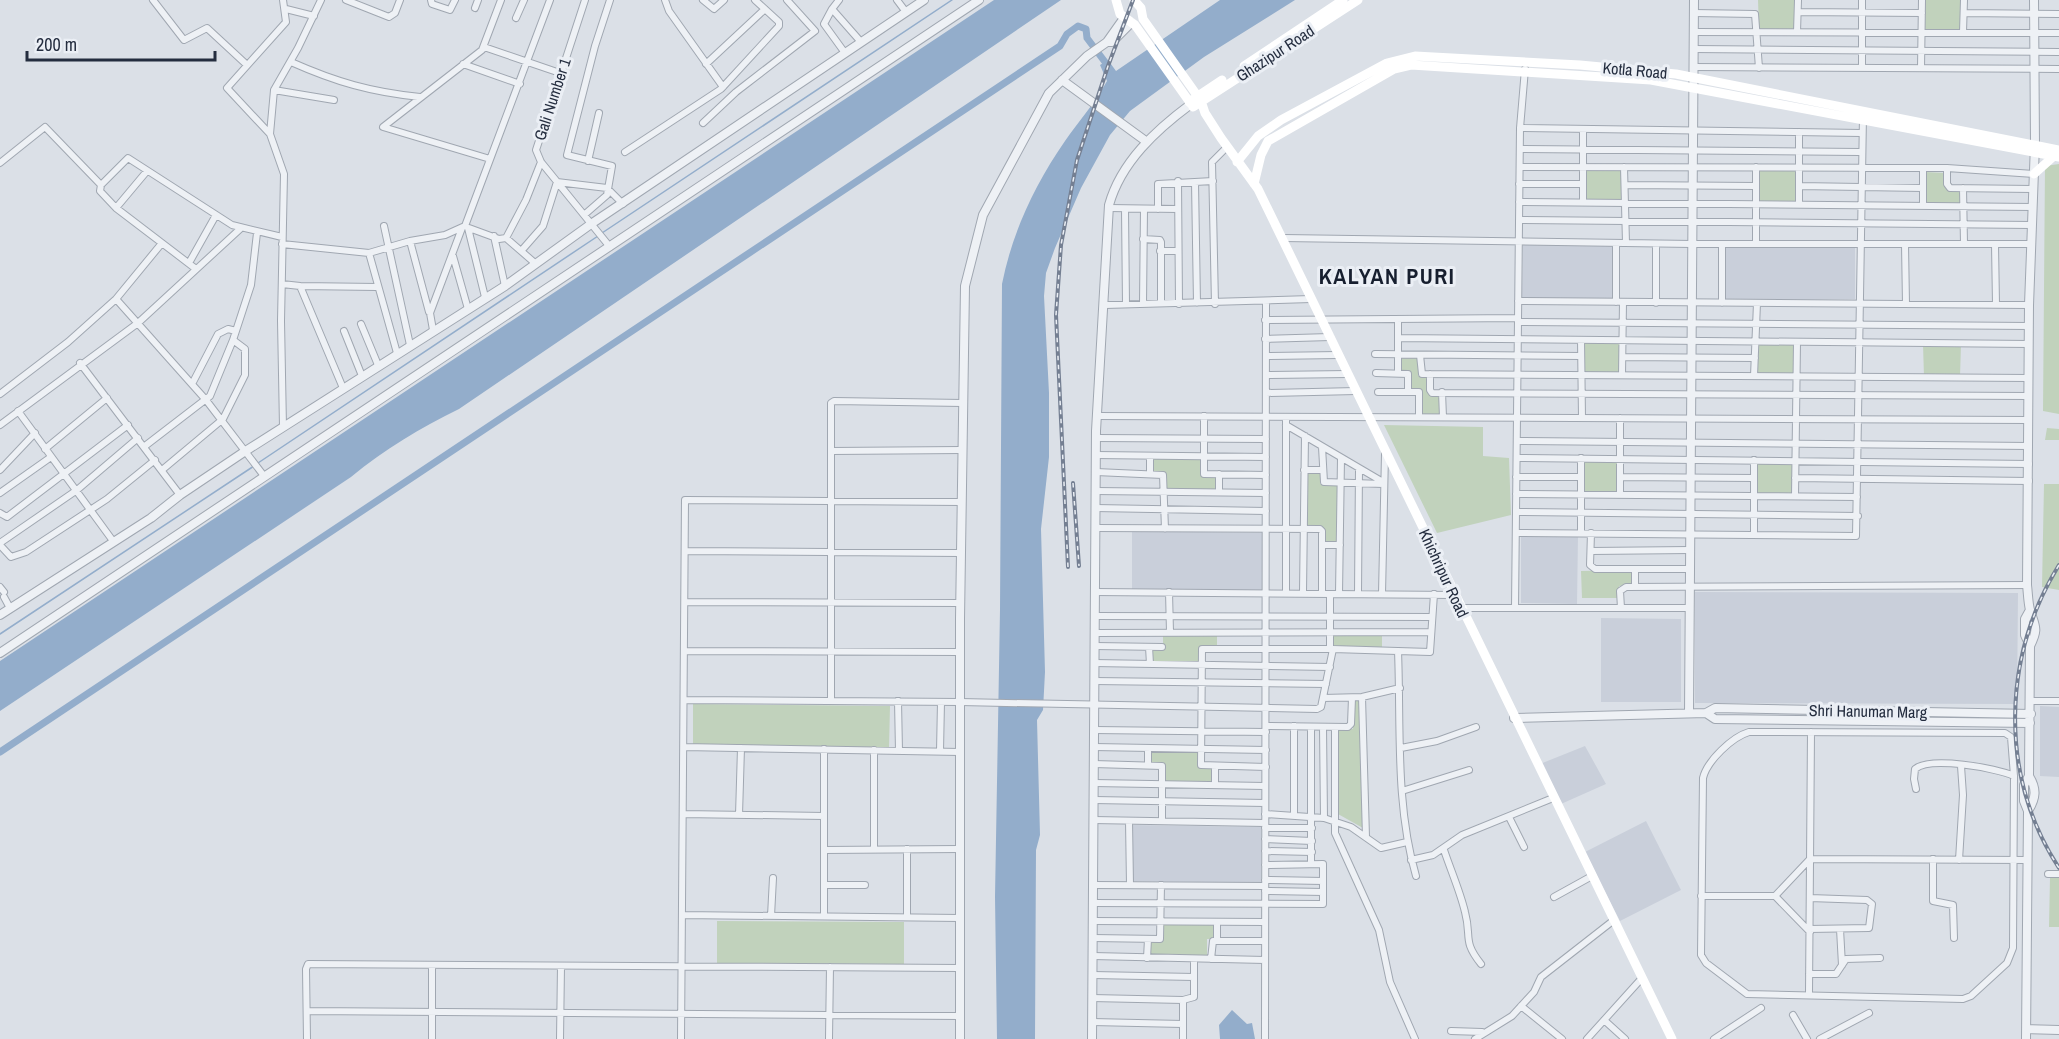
<svg xmlns="http://www.w3.org/2000/svg" width="2059" height="1039" font-family="'Archivo Narrow',sans-serif">
<style>
.built{fill:#c9cfda}
.green{fill:#c1d2bc}
.water{fill:#93adcb}
.lines{fill:none;stroke-linecap:round;stroke-linejoin:round}
.stream{stroke:#93adcb;stroke-width:1.5}
.canal{stroke:#93adcb;stroke-width:7}
.minor-casing{stroke:#a0a7b1;stroke-width:8}
.tertiary-casing{stroke:#a0a7b1;stroke-width:10}
.minor{stroke:#eef1f5;stroke-width:6}
.tertiary{stroke:#eef1f5;stroke-width:8}
.secondary{stroke:#fff;stroke-width:9}
.rail-casing{stroke:#747f92;stroke-width:4}
.rail{stroke:#ebeff5;stroke-width:1.5;stroke-dasharray:4.5;stroke-linecap:butt}
.labels{text-anchor:middle;stroke-width:6;stroke-linejoin:round;paint-order:stroke}
.street-label{font-size:16px;fill:#242d3f;stroke:#ebeff5}
.district-label{font-size:22px;font-weight:bold;letter-spacing:1.5px;fill:#171f2f;stroke:#ebeff5}
</style>
<rect width="100%" height="100%" fill="#dbe0e7"/>
<path class="built" d="M1523 245 1613 246V299L1522 298Z
M1726 247H1855V299L1726 300Z
M1132 531 1263 533 1262 591 1132 589Z
M1521 535 1578 536 1577 604 1521 603Z
M1695 592 2018 593 2017 704 1695 703Z
M1601 618 1681 619V702H1601Z
M2040 706 2059 707V777L2040 776Z
M1585 746 1606 784 1561 804 1540 764Z
M1646 821 1681 890 1620 921 1585 852Z
M1133 825 1261 827V883L1133 881Z"/>
<path class="green" d="M1758 0H1796L1795 29H1759Z
M1925 0H1962V29H1925Z
M2059 164V414L2043 411 2045 166Z
M1585 168 1622 169V201H1585Z
M1758 169 1795 170V202H1758Z
M1925 172 1946 173V189H1961V204H1924Z
M1584 341H1621L1620 374H1584Z
M1757 344H1794V375H1757Z
M1923 344H1961L1960 377H1924Z
M1400 357H1418V376H1428L1429 395H1440V414H1421L1420 390H1410V372L1400 371Z
M1384 425 1483 427V456L1509 458 1511 515 1437 533Z
M2047 428 2059 429V440H2045Z
M1152 457 1203 458 1202 475H1217V491L1166 490V472H1152Z
M1582 460H1619L1618 493 1582 492Z
M1756 462H1793V495H1756Z
M1306 472H1320V484H1339L1338 543H1323V528L1306 527Z
M2044 484H2059V590L2042 587Z
M1632 570 1633 585 1619 586V598H1582L1581 571Z
M1163 630H1217V646H1201V663H1151V648H1163Z
M1332 632 1382 633V649L1332 648Z
M1353 700 1360 701 1363 828 1338 814V729H1353Z
M693 704 890 706 889 748 693 745Z
M1150 750 1199 752V768H1212L1213 782H1163V764L1150 763Z
M2050 878H2059V927H2049Z
M717 921 904 922V964L717 963Z
M1162 923H1215V939H1207V956H1150V941H1162Z"/>
<path class="water" d="M994 0H1061L459 409C420 428 385 449 351 477L0 711V661Z
M1220 0H1295L1204 57 1130 111 1110 135 1081 188 1055 248 1046 273 1044 296 1049 393V457L1041 529 1045 672 1043 710 1037 720 1040 835 1036 850 1035 1039H997L995 897 1000 610 1002 284C1012 233 1035 184 1065 141 1079 121 1095 103 1107 81L1100 65 1108 60 1116 71Z
M1232 1010 1247 1024 1252 1023 1255 1039H1220L1219 1025Z"/>
<g class="lines">
<path class="stream" d="M602 233 952 0
M258 463 598 236
M0 634 254 466"/>
<path class="canal" d="M0 752 1060 46 1067 34 1078 26 1086 29 1087 38 1105 62"/>
<defs>
<path id="minor" d="M153 0 184 40 207 28 247 65
M346 0 389 17 395 13 400 0
M431 0 432 4 450 10 455 0
M585 0 536 150 541 162 610 247
M665 0 669 11 723 87
M703 0 714 9 724 0
M839 0 832 9 861 42
M897 0 906 12
M475 8 478 0
M286 9 314 16
M832 9 824 24 845 53
M1798 12 1922 13
M1694 13 1755 14 1759 68
M1964 13 2059 14
M516 18 524 0
M1693 32 2059 33
M1797 32 1798 0
M1963 32 1964 0
M484 47 560 73
M1694 49 2059 52
M291 62C336 82 371 92 420 97
M463 64 520 84
M706 64 765 9
M1862 66V0
M1693 67 2059 69
M1921 68 1922 0
M274 90 334 100
M703 123 736 92 815 31 787 0
M1520 128 1861 133
M1799 132V204
M270 134 274 90 298 48 321 0
M1520 149 1860 152
M625 152 721 89 779 26V22L755 0
M490 159 383 127 482 50 501 0
M588 161 599 113
M0 163 45 127 101 185
M1520 167 1947 168 2034 174
M1624 167 1626 243
M1756 167V244
M1947 168V184L1950 188 2032 189
M1178 181 1179 304
M1195 182 1197 303
M1519 184H1583
M1625 185 1756 186
M1799 186 1923 188
M1963 188 1964 244
M1519 202 2033 207
M1583 202V129
M1923 205V168
M116 208 147 171
M1109 208 1178 209
M1125 209 1126 304
M1158 209V184L1213 181
M584 215 607 195 612 166 567 155 595 46 610 0
M1519 220 2032 225
M384 226 410 345
M468 228 485 297
M469 228 499 239 506 238 536 264
M494 236 505 286
M506 238 526 200 541 162
M1283 238 1692 244H2032
M1143 239 1160 240 1161 242V303
M410 241 429 312
M282 244 369 253 410 241 445 235 465 226 550 0
M1722 244V303
M1905 244 1906 304
M1995 244 1996 304
M522 250 543 226 557 182 607 188 623 204
M1160 251H1178
M369 253 397 353
M453 256 468 309
M189 263 216 215
M196 269 116 208 100 191 101 185 128 158 232 225 282 237
M282 284 300 286 343 388
M300 286 377 287
M116 299 206 400 264 476
M1518 301 2029 305
M1616 302V243
M1656 303V244
M1143 304 1144 209
M1215 304 1212 162 1227 147
M1105 305 1311 299
M1398 319V373
M1265 320 1518 318
M1518 322 2029 326
M361 324 378 365
M433 330 430 313 462 228
M344 331 362 376
M1398 338 2029 344
M1265 339 1330 337
M1581 340 1582 418
M1375 354 1581 356
M1420 355 1422 374 2029 378
M1266 356 1338 355
M1623 357 1755 358
M80 363 180 495
M1376 373 1408 374V392
M1430 374V390L1432 393 2029 396
M1266 375 1348 374
M1622 375 1623 302
M1754 376 1757 303
M192 384 218 334 228 329 236 331
M1378 392H1419V417
M1442 392 1443 417
M1266 393 1356 391
M0 394 68 342 116 299 162 243
M18 411 113 541
M1097 416 2029 420
M1204 416V474L1266 475
M1286 417V593
M0 425 138 323 240 229
M1286 425 1383 482
M283 427 281 321 284 174 270 134 227 88 286 22 283 0
M1096 438 1266 439
M1517 441 2029 446
M145 446 210 396 233 340
M1322 447 1324 482 1383 484
M45 449 107 398
M831 451 962 450
M1096 455 1266 457
M1517 458 2029 464
M0 470 35 433
M162 470 223 419 245 375V349L233 340 251 285 257 233
M1304 470H1322
M1096 472 1163 475 1165 529
M1150 473V456
M1219 474V492
M1516 477H1581
M1620 477 1754 478
M1795 478 2029 481
M1096 491 1266 493
M0 493 51 457
M1516 494 1857 497
M1620 495V418
M1795 496 1797 342
M1095 508 1266 511
M1516 512 1858 516
M0 513 7 517 128 425
M1095 528 1320 529 1322 531V593
M1516 533 1856 536 1863 116
M1581 533V458
M1591 533 1590 565 1595 569H1690
M1754 535V460
M0 543 77 490 138 438
M0 545 11 557 26 552 107 499 155 460
M1322 545H1340
M685 551 961 553
M1591 551 1690 550
M1635 570V587
M0 587 4 592
M1095 592 1454 595
M1169 592 1170 632
M1303 593 1305 436
M1330 594V649
M1339 594 1341 458
M1358 594 1359 469
M1382 594 1385 454
M4 597 10 608
M685 602 960 603
M1461 608H1689
M1515 608 1520 128 1525 69
M1621 608 1620 591 1626 587 2027 585
M1095 616 1432 617
M1095 633 1431 632
M1095 646 1162 647
M1149 647 1150 664
M685 651 960 652
M1398 651C1401 725 1395 804 1416 876
M1094 663 1330 667
M1094 681 1326 684
M1362 697 1366 837
M1323 698 1362 697 1400 688
M684 700 960 702 1317 709 1321 707 1333 649 1430 652 1434 594
M831 701V403L834 401 963 403
M898 701 899 751
M2031 701H2059
M1266 726 1348 727 1351 724 1352 698
M1311 727V864
M1323 727 1324 818
M1335 727V833L1379 930 1390 982 1415 1039
M1094 730 1266 732
M1749 732 2005 733 2011 737 2014 776 2013 948 2007 963 1971 996 1963 999 1747 994 1706 963 1701 955 1703 778C1707 761 1732 737 1749 732Z
M684 747 960 752
M1094 747 1266 750
M1401 748 1437 741 1476 727
M824 749V916
M940 751 941 702
M1094 764 1162 766V821
M1148 765V748
M1266 767 1201 765 1202 649H1333
M1094 783 1265 786
M1215 785V766
M1916 789 1914 779 1915 769C1930 756 1996 768 2014 776
M1402 791 1469 770
M1094 800 1265 803
M683 814 824 816
M1265 814 1324 818 1351 827 1381 848 1407 842
M739 815 741 748
M1294 815V726
M1509 817 1524 847
M1093 820 1265 823
M1129 821 1130 885
M1265 828H1312
M1265 839 1312 841
M874 849V750
M824 850 960 849
M1444 850C1451 871 1460 891 1465 912 1472 938 1462 940 1481 964
M1265 851 1312 852
M1933 859V901L1953 905 1954 938
M1411 860 1433 855 1462 835 1553 798
M1959 860 1963 795 1961 766
M2048 874H2059
M1265 880 1323 881
M824 885H865
M1093 885 1265 886
M1265 891 1323 892
M1701 896H1775
M1554 897 1592 876
M1093 903 1323 904V864L1265 865
M682 915 960 918
M771 916 773 878
M907 917V849
M1093 921 1265 922
M1809 929 1869 928 1872 904 1867 900 1810 898
M1840 929 1842 965
M1810 932 1775 896 1810 859 2028 860
M1093 938 1160 939 1161 885
M1217 940V922
M1093 956 1265 960
M1147 958 1148 939
M1211 959 1213 941H1265
M432 965V1039
M1809 974H1836L1846 959 1880 958
M1093 975 1194 977
M1809 994 1811 732
M1092 998 1183 1000V1039
M1183 1000 1194 997V959
M1521 1006 1562 1039
M307 1011 960 1016
M1793 1015 1807 1039
M1604 1020 1625 1039
M1092 1022 1183 1024
M1451 1031 1482 1032
M307 1039 306 969 308 964 960 968
M560 1039 561 966
M681 1039 685 500 962 502
M829 1039 830 967
M1265 1039 1266 302
M1475 1039 1512 1016 1534 992 1541 977 1614 920
M1587 1039 1642 978
M1714 1039 1761 1008
M1820 1039 1869 1013"/>
<path id="tertiary" d="M1107 42H1112L1131 23
M1062 80 1147 142
M0 615 151 518 180 495 244 452 505 286 591 224 924 0
M2030 646C2039 628 2035 627 2030 610 2028 602 2028 593 2027 585L2029 305 2035 144 2034 0
M0 653 979 0
M1689 713 1694 0
M1706 713 1715 719 2030 723
M1514 718 1706 713 1715 708 2031 714
M2028 811C2036 798 2037 789 2029 776
M2027 1029 2059 1030
M960 1039V619L965 286 983 215 1049 93 1087 56 1107 42 1124 18
M1092 1039 1096 431 1109 205C1121 162 1156 130 1191 104
M2026 1039 2028 811 2024 801V785L2029 776 2030 646 2025 635V619L2030 610"/>
</defs>
<use href="#minor" class="minor-casing"/>
<use href="#tertiary" class="tertiary-casing"/>
<use href="#minor" class="minor"/>
<use href="#tertiary" class="tertiary"/>
<path class="secondary" d="M1116 0 1120 14 1135 25 1191 104
M1134 0 1141 8 1143 19 1201 101 1205 113 1221 138 1258 189 1672 1039
M1244 66 1343 0
M1189 102 1222 80
M1193 107 1358 0
M1237 162 1258 136 1281 120 1387 63 1415 56 1580 65 1676 74 2059 150
M2034 174 2054 156
M1254 184 1261 155 1268 141 1394 69 1411 65 1651 80 2059 157"/>
<defs>
<path id="rail" d="M1073 483 1079 566
M2059 565C2002 657 1999 776 2059 868
M1068 567 1056 315 1061 245 1077 160 1108 66 1133 0"/>
</defs>
<use href="#rail" class="rail-casing"/>
<use href="#rail" class="rail"/>
</g>
<g class="labels">
<g class="street-label">
<text transform="translate(1275 53) rotate(-33)" y="6">Ghazipur Road</text>
<text transform="translate(1635 70) rotate(5)" y="6">Kotla Road</text>
<text transform="translate(552 99) rotate(-72)" y="6">Gali Number 1</text>
<text transform="translate(1444 573) rotate(65)" y="6">Khichripur Road</text>
<text transform="translate(1868 711) rotate(1)" y="6">Shri Hanuman Marg</text>
</g>
<g class="district-label">
<text x="1387" y="284">KALYAN PURI</text>
</g>
</g>
<path d="M27 51v9h188v-9" fill="none" stroke="#242d3f" stroke-width="3"/>
<text x="36" y="51" font-size="18" fill="#242d3f" stroke="#ebeff5" stroke-width="4.5" paint-order="stroke">200 m</text>
</svg>
